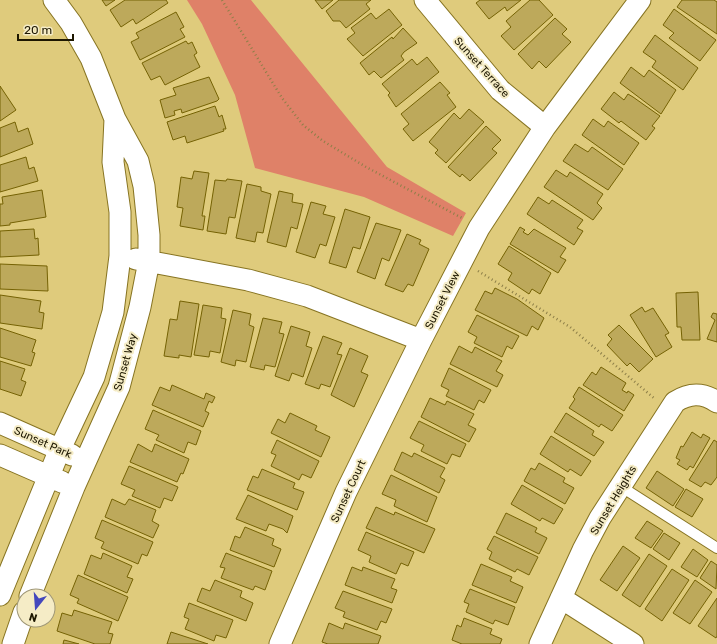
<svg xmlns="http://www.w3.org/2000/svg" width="717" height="644" font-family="Rubik,sans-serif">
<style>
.green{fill:#df8168}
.building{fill:#bda95b;stroke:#756204}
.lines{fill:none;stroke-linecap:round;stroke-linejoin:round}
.lane-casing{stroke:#877422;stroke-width:12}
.street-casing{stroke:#877422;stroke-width:23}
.path{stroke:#8d7f48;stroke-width:2.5;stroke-dasharray:1 3;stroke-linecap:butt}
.lane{stroke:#fff;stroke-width:10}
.street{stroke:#fff;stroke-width:21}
.labels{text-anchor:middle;stroke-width:4;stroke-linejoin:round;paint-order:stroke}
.street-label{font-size:11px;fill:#1d1701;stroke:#f5ecc6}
</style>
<rect width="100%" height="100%" fill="#dfcb7c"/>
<path class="green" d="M187 0H251L387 167 466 213 453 236 364 197 255 168 235 95 202 24Z"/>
<path class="building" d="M102 0H115L106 6Z
M125 0H166L168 3 136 24 133 19 121 27 110 10Z
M315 0H333L322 9Z
M339 0H371L366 4 370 9 346 28 340 21H333L326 11Z
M480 0H521L507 11 505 7 489 19 476 3Z
M530 0H539L553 15 514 50 501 36 511 27 506 21Z
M682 0H714L717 2V34L677 7Z
M389 9 402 25 363 56 347 39 355 33 351 28 371 13 376 19Z
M674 9 716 40 700 61 669 38 674 33 663 25Z
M176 12 184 27 180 29 185 37 140 60 131 42 139 38 136 33Z
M555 18 567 29 562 34 571 42 546 68 539 61 532 69 518 54Z
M403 28 417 43 404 52 401 56 404 60 381 78 374 71 369 75 360 63 392 37 393 39Z
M655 35 698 68 683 90 652 67 656 61 643 52Z
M186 41 188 44 192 42 197 53 194 55 200 67 165 85 160 76 151 80 142 63Z
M427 57 439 72 396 107 388 95 390 93 382 84 412 59 417 65Z
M631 67 644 77 649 70 676 90 661 114 620 83Z
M209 77 219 99 217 101 182 113 181 109 174 111 175 115 165 118 160 100 176 95 173 88Z
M440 82 450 93 447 95 456 107 413 141 403 129 409 124 401 114Z
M0 86 16 110 0 121Z
M614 92 624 100 628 94 633 97 660 116 652 126 655 128 646 140 621 121 619 123 601 109Z
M215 106 219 117 222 115 226 129H223L224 131 187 143 185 136 173 140 167 122Z
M469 109 484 122 446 163 435 153 438 150 429 142 454 113 460 119Z
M593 119 604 127 608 121 639 143 624 165 582 135Z
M15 122 18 132 28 128 33 144 0 157V128Z
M486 126 501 140 492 149 497 153 470 181 462 174 460 177 448 167Z
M575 144 588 152 592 147 623 169 608 190 563 161Z
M26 157 29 169 34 167 38 181 0 192V165Z
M556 170 567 177 570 172 603 194 597 203 602 208 593 220 544 187Z
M194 171 209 173 203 210 202 216H205L203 230 180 226 183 208 177 207 181 177 192 179Z
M227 179 242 181 235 218 229 217 226 234 207 231 215 180 226 181Z
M247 184 261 187V191L271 194 263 233 257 232 255 242 236 238Z
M42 190 46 217 10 223V225L0 226V204H3L2 197Z
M279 191 293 194 292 202 303 204 297 229 291 227 286 247 267 242Z
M538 197 549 204 552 200 583 220 577 228 583 231 574 245 527 214Z
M311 202 326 206 323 214 335 217 326 246 320 244 315 258 296 252Z
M345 209 370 217 360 249 353 247 346 268 329 263Z
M376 223 401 230 389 261 382 258 375 279 357 272Z
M520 227 525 230 523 232 528 235 534 229 566 248 560 257 566 260 558 273 510 244Z
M34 229 35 239 38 238 39 255 0 257V231Z
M407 234 421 240 419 244 429 249 413 286 408 284 403 292 385 285Z
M509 246 551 273 540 294 532 289 529 294 508 280 512 273 498 264Z
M0 264 47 266 48 291 0 289Z
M495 288 517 299 544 318 538 330 532 326 527 336 475 310 485 291 492 294Z
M698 292 700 340H682L681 327H677L676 293Z
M0 295 41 301 39 312 44 313 42 329 0 323Z
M180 301 199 304 191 357 179 355V358L164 356 170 319 177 320Z
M203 305 222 308 221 318 226 319 220 353 210 351 209 357 194 355Z
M642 307 645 312 653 308 669 333 665 335 672 347 656 357 630 315Z
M233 310 251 314 249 325 254 327 246 362 236 360 235 366 221 362Z
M713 313 717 314V342L707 339 715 320 711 317Z
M477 315 519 336 512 349 507 346 502 357 474 343 477 337 468 332Z
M263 318 282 322 279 333 284 334 275 367 265 365 264 370 250 367Z
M619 325 653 359 639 372 630 363 627 366 607 345 612 339 608 335Z
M291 326 310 332 306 346 312 348 303 377 292 373 289 381 275 376Z
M0 328 36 340 32 352 35 353 31 366 0 357Z
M323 336 342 343 337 354 342 355 330 387 321 384 319 389 305 384Z
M459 346 472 353 475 347 502 361 496 371 503 375 497 387 450 364Z
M350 348 368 356 361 372 368 375 354 407 331 395Z
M0 361 25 369 21 380 26 382 21 396 0 389Z
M601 367 626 383 622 390 627 393 628 391 634 395 624 411 583 385 592 372 596 375Z
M449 368 491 390 484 403 479 400 474 410 446 396 449 390 441 386Z
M172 385 204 399 206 393 215 397 212 403 209 401 205 411 209 413 203 427 152 405 160 387 170 391Z
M579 387 623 415 612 431 601 424 599 427 569 408 575 399 573 397Z
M430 398 445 405 447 401 474 414 468 425 476 429 469 442 421 417Z
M153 410 201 431 196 445 188 442 184 453 156 440 159 435 145 429Z
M290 413 317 426 315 430 330 437 321 457 271 433 278 419 285 423Z
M566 413 594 431 592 435 604 442 594 456 554 432Z
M419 421 466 444 460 457 452 454 447 464 421 451 424 445 410 438Z
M692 432 701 438 703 434 710 438 693 468 690 466 687 470 677 464 680 460 676 458 681 446 683 447Z
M551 436 591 461 581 476 570 469 568 472 540 454Z
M277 440 319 461 311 478 302 474 299 480 271 466 276 455 271 453Z
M714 440 717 442V477L711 485 705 482 701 487 689 480Z
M138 444 152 452 155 444 189 459 183 474 181 473 177 482 130 462Z
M402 452 412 457 414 453 445 468 440 477 445 480 439 493 394 470Z
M539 463 565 478 563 482 574 488 565 504 524 481 531 468 535 470Z
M129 466 178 487 172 501 164 498 160 508 132 496 135 490 121 484Z
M262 469 295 483 293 488 304 492 297 510 247 490 253 476 258 478Z
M657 471 684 489 673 506 646 488Z
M391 475 437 497 427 522 394 506 396 500 382 494Z
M522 485 563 509 554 524 542 518 540 521 511 504Z
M686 489 703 499 692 517 675 507Z
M248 495 293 516 287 533 283 529 269 524 266 531 236 519Z
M112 499 125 505 129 499 156 510 152 521 159 525 153 538 105 517Z
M376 507 394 515 395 512 435 529 424 553 366 528Z
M506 513 537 528 535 532 547 538 539 554 496 533Z
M102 520 153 542 147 556 142 554 138 564 101 548 104 542 95 538Z
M647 521 663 531 651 548 635 538Z
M245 527 274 539 272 545 281 549 274 567 230 550 235 536 240 538Z
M366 532 414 552 408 566 401 563 396 574 369 562 371 556 358 550Z
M664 533 680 543 669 560 653 549Z
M494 536 538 557 529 575 517 569 515 572 489 559 492 552 487 549Z
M623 546 640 558 617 591 600 580Z
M693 549 708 560 697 577 681 567Z
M103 553 132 566 127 577 133 579 127 593 84 574 91 555 101 559Z
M226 553 272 571 265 590 255 586 253 590 221 578 225 568 220 567Z
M649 554 667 566 640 607 622 595Z
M711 561 717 565 716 589 700 578Z
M481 564 512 577 510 581 523 587 516 603 472 585Z
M352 567 362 571 363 567 395 579 391 588 397 590 392 603 345 585Z
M672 569 689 580 662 621 645 609Z
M78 575 128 597 118 621 77 603 79 599 70 595Z
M215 580 242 591 240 597 253 603 246 621 197 601 202 588 210 591Z
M695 580 712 592 690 624 673 613Z
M470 589 515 607 508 625 495 620 493 624 466 612 469 604 464 602Z
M343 591 392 609 386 623 381 621 377 630 343 617 345 612 335 608Z
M717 598V636L716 638 698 626Z
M189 603 233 620 226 638 216 635 214 641 185 629 189 619 184 617Z
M74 610 112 622 108 633 113 634 110 644H95L57 631 62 613 72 616Z
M464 618 492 629 490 634 502 639 500 644H462L452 640 457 625 461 627Z
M329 623 343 629 345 623 381 636 378 644H328L322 642Z
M171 632 208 644H167Z
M64 640 68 641 79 644H63Z"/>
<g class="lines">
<defs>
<path id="lane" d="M620 486 717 548"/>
<path id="street" d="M425 0 500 90 545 127
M136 259 248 280 307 296 421 340
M0 423 72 455
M0 455 62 482
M0 595 60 449 94 377 113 312 120 256V212L113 162 115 119
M30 596 74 487 119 387 140 307 149 261V235L144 186 138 161 115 119 91 58 71 23 54 0
M561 598 633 644
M13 644 24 612
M280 644 346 492 421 340 479 228 545 127 640 0
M540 644 583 550 600 518 675 402C689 393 702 392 717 402"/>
</defs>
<use href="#lane" class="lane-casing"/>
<use href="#street" class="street-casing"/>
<path class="path" d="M222 0 282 98 303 125 323 141 366 167 462 218
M478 271 570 327 655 399"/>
<use href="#lane" class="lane"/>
<use href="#street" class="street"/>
</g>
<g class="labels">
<g class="street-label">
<text transform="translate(482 67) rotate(48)" y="4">Sunset Terrace</text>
<text transform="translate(442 300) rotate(-63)" y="4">Sunset View</text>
<text transform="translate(125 362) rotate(-74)" y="4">Sunset Way</text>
<text transform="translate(43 442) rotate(24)" y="4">Sunset Park</text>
<text transform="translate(348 491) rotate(-65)" y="4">Sunset Court</text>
<text transform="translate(613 500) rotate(-59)" y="4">Sunset Heights</text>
</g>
</g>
<g transform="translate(36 608) rotate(197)"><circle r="19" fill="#f5ecc6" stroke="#9f9777"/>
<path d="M0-3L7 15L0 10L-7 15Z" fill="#4448bd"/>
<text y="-6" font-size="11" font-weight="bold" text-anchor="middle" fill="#1d1701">N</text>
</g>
<path d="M18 34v6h55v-6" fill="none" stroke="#1d1701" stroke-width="2"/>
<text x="24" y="34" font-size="12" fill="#1d1701" stroke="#f5ecc6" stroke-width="3" paint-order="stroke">20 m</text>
</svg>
